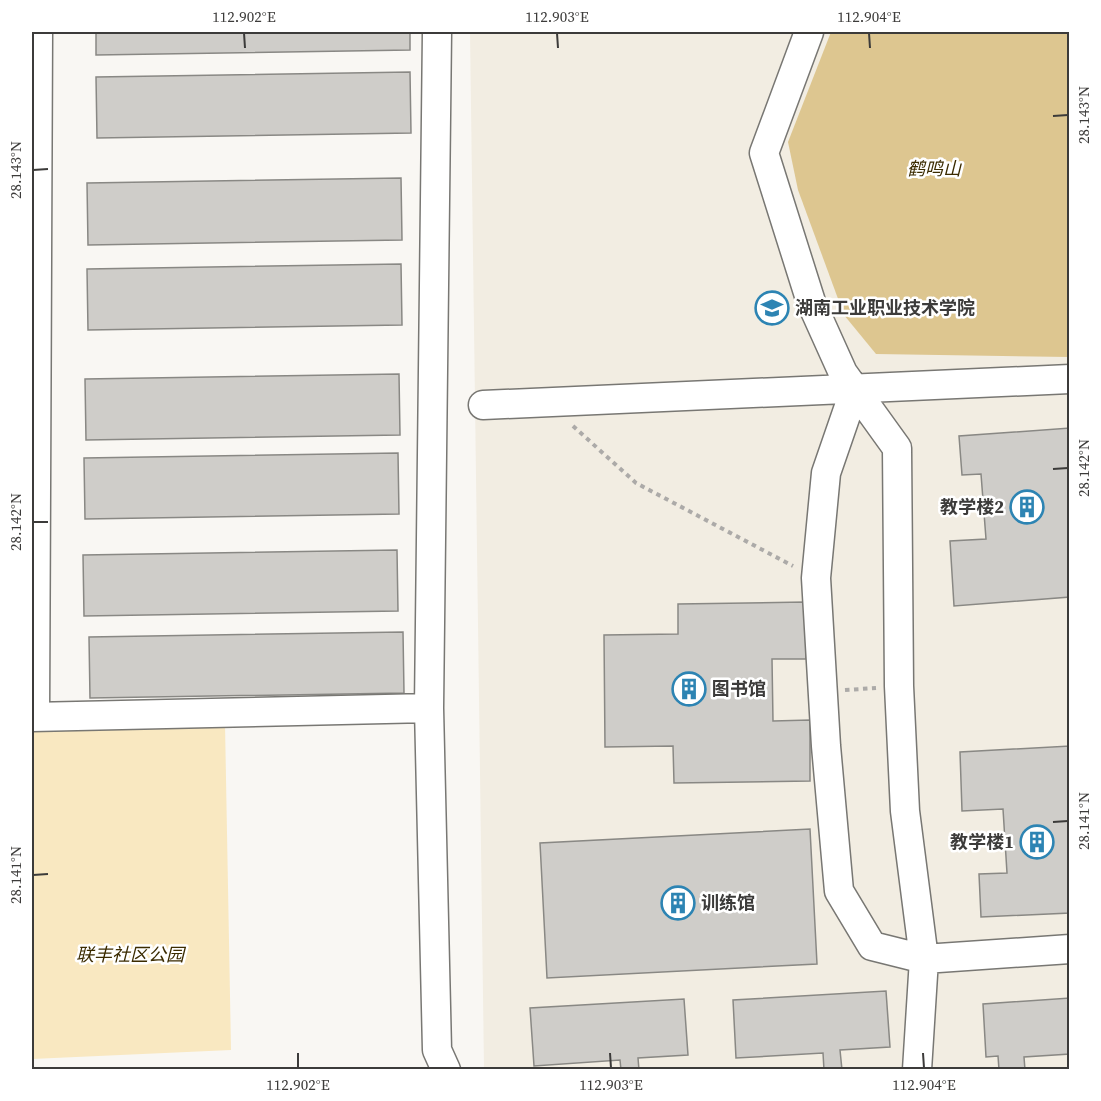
<svg xmlns="http://www.w3.org/2000/svg" width="1101" height="1101" font-family="'Source Serif 4','Noto Sans SC',serif">
<style>
.built{fill:#f2ede2}
.green{fill:#f9e8c1}
.forest{fill:#ddc690}
.building{fill:#cfcdc9;stroke:#898884;stroke-width:1.5}
.lines{fill:none;stroke-linecap:round;stroke-linejoin:round}
.minor-casing{stroke:#787773;stroke-width:31}
.path{stroke:#acaaa8;stroke-width:4;stroke-dasharray:4.5 4.5;stroke-linecap:butt}
.minor{stroke:#fff;stroke-width:28}
.ticks{fill:none;stroke:#3c3b3a;stroke-width:2}
.labels{text-anchor:middle;stroke-width:5;stroke-linejoin:round;paint-order:stroke}
.park-label{font-size:18px;font-style:italic;fill:#3b2b00;stroke:#fff}
.poi-label{font-size:18px;font-weight:bold;fill:#3c3b3a;stroke:#fff;text-anchor:start}
.neatline{fill:none;stroke:#3c3b3a;stroke-width:2}
.ticks-label{font-size:15px;text-anchor:middle;fill:#3c3b3a}
</style>
<rect width="100%" height="100%" fill="#f9f7f3"/>
<path class="built" d="M470 32H1069V1069H484Z"/>
<path class="green" d="M225 724 231 1050 32 1059V727Z"/>
<path class="forest" d="M831 32H1069V357L876 354 844 315 798 190 788 142Z"/>
<path class="building" d="M96 32H410V50L96 55Z
M410 72 411 133 97 138 96 77Z
M401 178 402 240 88 245 87 183Z
M401 264 402 325 88 330 87 269Z
M399 374 400 435 86 440 85 379Z
M1070 428V597L954 606 950 541 986 539 981 474 962 475 959 436Z
M398 453 399 514 85 519 84 458Z
M397 550 398 611 84 616 83 555Z
M805 602 806 659H772L773 721 810 720V781L674 783 673 746 605 747 604 635 678 634V604Z
M403 632 404 693 90 698 89 637Z
M1070 746V913L981 917 979 874 1007 873 1003 809 962 811 960 752Z
M810 829 817 964 547 978 540 843Z
M886 991 890 1047 840 1050 842 1070H824L823 1053 736 1058 733 1000Z
M1070 998V1054L1024 1057 1025 1070H999L998 1056 986 1057 983 1004Z
M684 999 688 1055 638 1058 639 1070H621L620 1060 534 1066 530 1008Z"/>
<g class="lines">
<defs>
<path id="minor" d="M437 32 429 708 437 1050 446 1070
M809 32 764 153 811 302 843 373 897 448 899 686 905 811 924 959 917 1070
M855 389 826 473 816 578 826 746 839 891 872 946 924 959 1070 949
M483 405 1070 379
M32 717 429 708
M35 717 38 32"/>
</defs>
<use href="#minor" class="minor-casing"/>
<path class="path" d="M573 426 636 483 793 566
M845 690 876 688"/>
<use href="#minor" class="minor"/>
</g>
<path class="ticks" d="M244 33 245 48M557 33 558 48M869 33 870 48M1053 116 1068 115M33 170 48 169M1053 469 1068 468M33 522H48M1053 822 1068 821M33 875 48 874M298 1053V1068M610 1053 611 1068M923 1053 924 1068"/>
<defs>
<symbol id="university-ring" viewBox="-11 -11 22 22"><circle r="9.5" fill="#fff" stroke="#2d84b3" stroke-width="1.5"/><path d="M0-5L7-2L0 1L-7-2ZM-4 1L0 2.5L4 1V4Q0 6-4 4Z" fill="#2d84b3"/></symbol>
<symbol id="building-ring" viewBox="-11 -11 22 22"><circle r="9.5" fill="#fff" stroke="#2d84b3" stroke-width="1.5"/><path d="M-4-6H4V6H1V3H-1V6H-4ZM-2.5-4.3h1.7v1.8h-1.7ZM.8-4.3h1.7v1.8H.8ZM-2.5-1h1.7V.8h-1.7ZM.8-1h1.7V.8H.8Z" fill="#2d84b3"/></symbol>
</defs>
<g fill-rule="evenodd">
<use href="#university-ring" x="753" y="289" width="38" height="38"/>
<use href="#building-ring" x="1008" y="488" width="38" height="38"/>
<use href="#building-ring" x="670" y="670" width="38" height="38"/>
<use href="#building-ring" x="1018" y="823" width="38" height="38"/>
<use href="#building-ring" x="659" y="884" width="38" height="38"/>
</g>
<g class="labels">
<g class="park-label">
<text x="934" y="175">鹤鸣山</text>
<text x="130" y="961">联丰社区公园</text>
</g>
<g class="poi-label">
<text x="795" y="314">湖南工业职业技术学院</text>
<text x="1004" y="513" text-anchor="end">教学楼2</text>
<text x="712" y="695">图书馆</text>
<text x="1014" y="848" text-anchor="end">教学楼1</text>
<text x="701" y="909">训练馆</text>
</g>
</g>
<rect width="1101" height="1101" fill="none" stroke="#ffffff" stroke-width="66"/>
<rect x="33" y="33" width="1035" height="1035" class="neatline"/>
<g class="ticks-label">
<text x="244" y="22">112.902°E</text>
<text x="557" y="22">112.903°E</text>
<text x="869" y="22">112.904°E</text>
<text transform="translate(1084 115) rotate(-90)" y="5">28.143°N</text>
<text transform="translate(16 170) rotate(-90)" y="5">28.143°N</text>
<text transform="translate(1084 468) rotate(-90)" y="5">28.142°N</text>
<text transform="translate(16 522) rotate(-90)" y="5">28.142°N</text>
<text transform="translate(1084 821) rotate(-90)" y="5">28.141°N</text>
<text transform="translate(16 875) rotate(-90)" y="5">28.141°N</text>
<text x="298" y="1090">112.902°E</text>
<text x="611" y="1090">112.903°E</text>
<text x="924" y="1090">112.904°E</text>
</g>
</svg>
